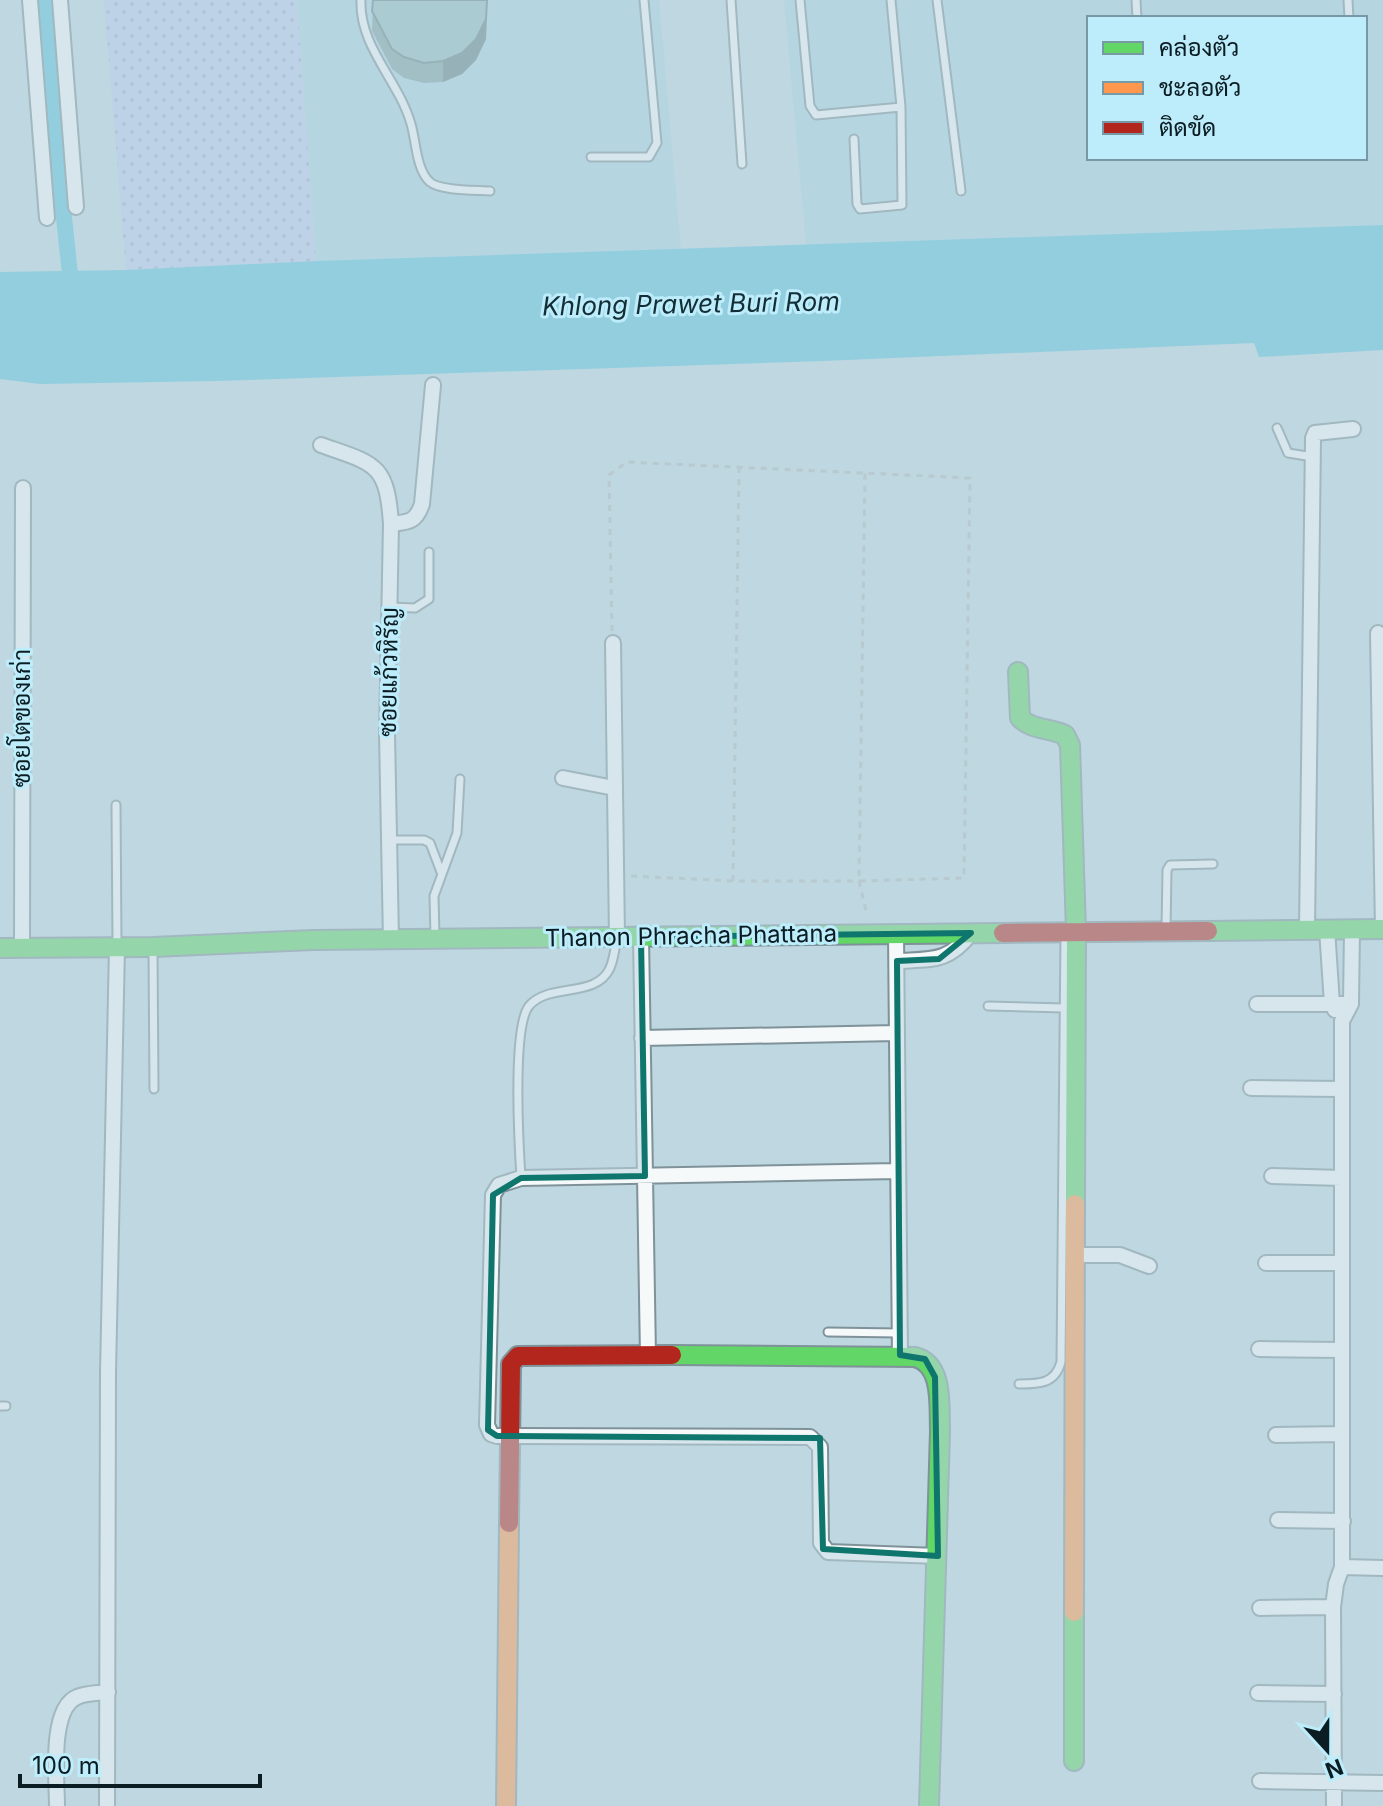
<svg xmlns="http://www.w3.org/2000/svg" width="1383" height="1806" font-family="Inter,Sarabun,sans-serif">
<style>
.built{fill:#abd5e3;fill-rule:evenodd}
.grass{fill:url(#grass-dots)}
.water{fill:#5fc3de}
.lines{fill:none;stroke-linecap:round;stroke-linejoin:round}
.canal{stroke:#5fc3de;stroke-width:16}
.lane-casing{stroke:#7f9299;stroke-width:11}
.street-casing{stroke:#7f9299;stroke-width:18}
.fast-casing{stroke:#7f9299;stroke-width:22}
.slow-casing{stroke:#7f9299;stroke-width:22}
.jam-casing{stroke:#7f9299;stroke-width:22}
.path{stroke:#b1b9bd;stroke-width:3;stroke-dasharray:6 6;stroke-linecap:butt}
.lane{stroke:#f5f9fa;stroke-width:7}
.street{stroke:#f5f9fa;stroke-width:14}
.fast{stroke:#63d668;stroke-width:18}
.slow{stroke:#ff974d;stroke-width:18}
.jam{stroke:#b3261e;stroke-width:18}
.wall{fill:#80a2a7}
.shaded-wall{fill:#688488}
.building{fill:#95bcc2;stroke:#688488;stroke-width:2}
.marked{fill:none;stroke:#0f766e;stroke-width:6;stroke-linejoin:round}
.labels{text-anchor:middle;stroke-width:6;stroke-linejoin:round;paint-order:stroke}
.street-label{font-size:24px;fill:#0b1d23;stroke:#bdecfb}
.water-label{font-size:26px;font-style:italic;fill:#132e36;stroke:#bdecfb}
</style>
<defs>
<pattern id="grass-dots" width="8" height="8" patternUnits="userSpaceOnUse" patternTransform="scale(2)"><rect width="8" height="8" fill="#bccbf0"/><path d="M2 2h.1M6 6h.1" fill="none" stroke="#a0aece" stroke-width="1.8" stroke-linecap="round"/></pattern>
</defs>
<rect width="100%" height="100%" fill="#bed7e0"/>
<path class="built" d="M297 0H659L681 249 316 261Z
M784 0H1383V225L806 245ZM1089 18H1365V158H1089Z"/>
<path class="grass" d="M104 0H297L316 261 126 270Z"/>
<path class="water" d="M1383 225V350L1259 357 1254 343 823 361 216 381 40 384 0 379V272L126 270 316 261Z"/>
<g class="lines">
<path class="canal" d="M45 0 52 104 72 293"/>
<defs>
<path id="lane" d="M361 0C359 47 399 81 411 124 416 140 416 170 430 182 440 191 476 190 490 191
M731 0 742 164
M800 0 810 106 816 115 901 107
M937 0 961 191
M1136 0 1137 18
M1348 0 1349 18
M854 139 857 204 860 209 902 205 901 107 891 0
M591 157H649L657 143 644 0
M1277 428 1288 453 1313 457
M390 607 415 608 429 599V552
M116 805 117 943
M389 840H424L430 843 441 872
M1166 930 1167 870 1170 865 1213 864
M435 937 434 896 457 833 460 779
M153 949 154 1089
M988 1006 1064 1008
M521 1178C519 1147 512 1027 529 1006 549 982 596 999 610 968 614 959 615 947 617 938
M828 1332 899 1333
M1019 1384C1039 1384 1055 1384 1061 1362L1065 934
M0 1406H6"/>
<path id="street" d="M30 0 47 218
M60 0 76 207
M321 445C375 464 387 463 391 524L387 734 391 940
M391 524C409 522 416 522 422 504L433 385
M1378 633 1383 929
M613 643 617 937
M563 778 614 788
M1327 929 1332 1004 1335 1010
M1307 930 1313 438 1315 433 1353 429
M896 934 900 1358
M641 937 648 1356
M22 947 23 488
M897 961C931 959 948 963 971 933
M1257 1004H1351
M642 1038 896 1033
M1251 1088 1342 1089
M897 1171 521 1178 499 1185 493 1195 487 1425 491 1434 497 1436 810 1437 820 1447 821 1543 828 1552 938 1556
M1272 1176 1342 1178
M1075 1255H1120L1149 1266
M1266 1263H1342
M1259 1349 1342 1350
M1276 1435 1342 1434
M1278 1520 1343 1521
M1342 1567 1383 1568
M1260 1608 1333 1607
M1258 1693 1334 1694
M1260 1781 1383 1783
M57 1806C57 1780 49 1709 77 1697 85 1693 99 1693 108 1692
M107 1806 108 1373 117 947
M1334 1806 1333 1607 1336 1584 1342 1567V1021L1351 1004 1352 929"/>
<path id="fast" d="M1018 672 1020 718C1032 730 1050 728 1065 735L1070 745 1076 931 1075 1204
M1208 931 1383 929
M0 948 153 947 314 940 1003 933
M672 1355 915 1357C944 1364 939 1407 940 1431L929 1806
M1074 1761V1612"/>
<path id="slow" d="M1074 1612 1075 1204
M506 1806 509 1523"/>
<path id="jam" d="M1003 933 1208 931
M509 1523 511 1364 518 1356 672 1355"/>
</defs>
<use href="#lane" class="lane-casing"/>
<use href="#street" class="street-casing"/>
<use href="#fast" class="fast-casing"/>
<use href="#slow" class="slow-casing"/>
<use href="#jam" class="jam-casing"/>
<path class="path" d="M612 631 609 475 627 462 970 478 964 878 859 881 865 473
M631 876 733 881H859L867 915
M733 881 739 469"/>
<use href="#lane" class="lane"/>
<use href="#street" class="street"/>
<use href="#fast" class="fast"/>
<use href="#slow" class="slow"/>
<use href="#jam" class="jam"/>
</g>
<path class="wall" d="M373 0 487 19 486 39 476 60 462 74 443 82 424 83 404 78 392 69 372 31Z"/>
<path class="shaded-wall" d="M487 0 486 39 476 60 462 74 443 82V61Z"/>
<path class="building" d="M373 0H487L486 19 476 39 462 53 443 61 424 63 404 57 392 49 372 11Z"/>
<path d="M0 0H1383V1806H0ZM971 933 939 959 897 961 900 1355 925 1359 935 1377 938 1556 823 1549 820 1438 497 1436 488 1430 493 1195 521 1178 645 1176 641 937Z" fill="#bed7e0" fill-opacity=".55" fill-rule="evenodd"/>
<path class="marked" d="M971 933 939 959 897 961 900 1355 925 1359 935 1377 938 1556 823 1549 820 1438 497 1436 488 1430 493 1195 521 1178 645 1176 641 937Z"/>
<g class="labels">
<g class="street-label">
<text transform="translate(389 672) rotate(-89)" y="8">ซอยแก้วหิรัญ</text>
<text transform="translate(22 718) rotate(-90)" y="8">ซอยโตของเก่า</text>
<text transform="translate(691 936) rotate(-1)" y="8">Thanon Phracha Phattana</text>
</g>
<g class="water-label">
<text transform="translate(691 304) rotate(-1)" y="9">Khlong Prawet Buri Rom</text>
</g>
</g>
<rect x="1087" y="16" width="280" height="144" fill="#bdecfb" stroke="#7699a5" stroke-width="2"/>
<rect x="1103" y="42" width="40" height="12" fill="#63d668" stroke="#7699a5" stroke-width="2"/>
<text x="1159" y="56" font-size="24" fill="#0b1d23">คล่องตัว</text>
<rect x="1103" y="82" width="40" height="12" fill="#ff974d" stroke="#7699a5" stroke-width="2"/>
<text x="1159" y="96" font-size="24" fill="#0b1d23">ชะลอตัว</text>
<rect x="1103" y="122" width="40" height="12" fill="#b3261e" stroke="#7699a5" stroke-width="2"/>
<text x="1159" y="136" font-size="24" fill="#0b1d23">ติดขัด</text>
<g transform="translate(1327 1750) rotate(159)" stroke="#bdecfb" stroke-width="6" paint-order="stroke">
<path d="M0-6L14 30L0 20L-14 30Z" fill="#0b1d23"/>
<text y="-12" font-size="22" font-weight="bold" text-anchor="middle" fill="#0b1d23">N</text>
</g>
<path d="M20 1774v12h240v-12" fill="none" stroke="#0b1d23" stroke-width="4"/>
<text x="32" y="1774" font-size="24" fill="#0b1d23" stroke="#bdecfb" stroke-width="6" paint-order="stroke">100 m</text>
</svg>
